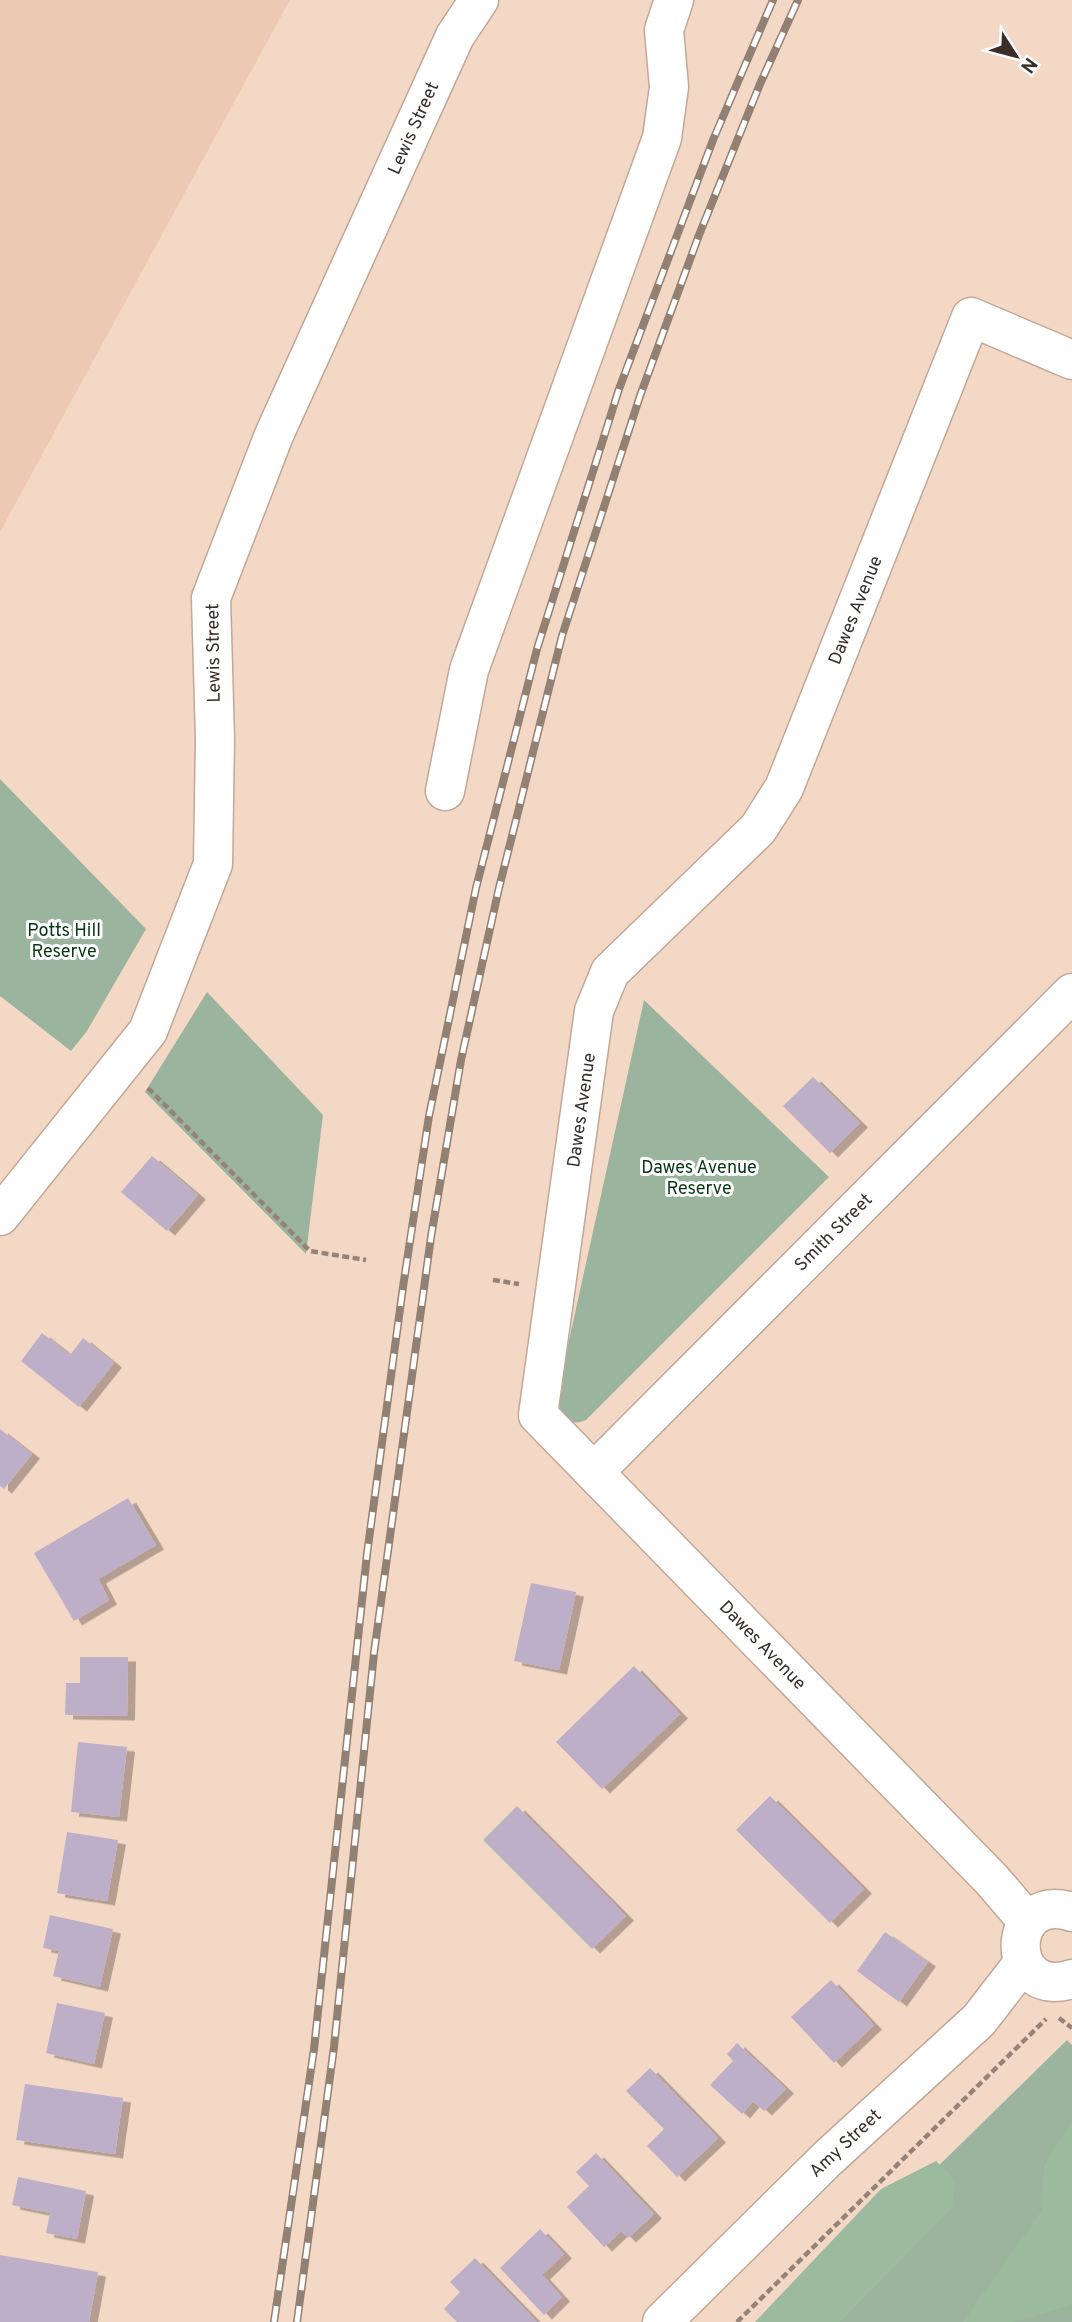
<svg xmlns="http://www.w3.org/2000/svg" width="1072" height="2322" font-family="Overpass,sans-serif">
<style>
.built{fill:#edc9b4}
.green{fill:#9bb49d}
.forest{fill:#9cba9e}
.building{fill:#beafc9;filter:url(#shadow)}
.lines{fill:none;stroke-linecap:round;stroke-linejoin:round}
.minor-casing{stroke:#c2a796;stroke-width:41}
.major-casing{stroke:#c2a796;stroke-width:41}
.path{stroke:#968377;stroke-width:4.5;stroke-dasharray:7 3.5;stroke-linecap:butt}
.minor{stroke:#fff;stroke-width:38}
.major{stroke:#fff;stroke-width:38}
.rail-casing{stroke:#928073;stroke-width:8}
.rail{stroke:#fff;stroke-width:5;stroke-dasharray:16;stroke-linecap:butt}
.labels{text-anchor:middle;stroke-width:6;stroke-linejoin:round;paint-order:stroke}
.street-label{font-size:18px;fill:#392f28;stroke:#fff}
.park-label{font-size:18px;fill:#053611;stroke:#fff}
</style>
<defs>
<filter id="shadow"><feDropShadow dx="8" dy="4.5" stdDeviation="0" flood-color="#0004"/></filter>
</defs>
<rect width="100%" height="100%" fill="#f4d8c6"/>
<path class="built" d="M0 0H290L0 532Z"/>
<path class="green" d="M0 779 146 929 87 1031 71 1051 0 996Z
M207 992 323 1115 306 1254 145 1092Z
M644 1000 829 1177 586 1420C567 1429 559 1411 557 1395Z
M1067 2040 1072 2045V2322H779Z"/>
<path class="forest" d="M1072 2120V2305L1014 2322H963L1042 2210 1044 2165Z
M936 2161 956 2181 952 2208 840 2322H755L881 2189Z"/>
<path class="building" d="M813 1077 860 1123 830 1153 783 1106Z
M152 1156 198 1195 167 1231 121 1192Z
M42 1333 70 1355 83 1338 114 1363 79 1407 21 1361Z
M0 1429 32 1454 4 1489 0 1486Z
M128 1498 156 1545 98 1579 109 1600 74 1621 34 1553Z
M531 1583 576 1592 559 1670 514 1661Z
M80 1657H128L127 1716 65 1715 66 1683H80Z
M634 1666 680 1714 602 1789 556 1742Z
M78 1742 127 1747 119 1817 71 1812Z
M770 1796 864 1889 830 1923 736 1830Z
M517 1806 626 1916 592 1949 483 1840Z
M67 1832 118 1840 107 1901 57 1893Z
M50 1915 113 1929 100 1987 53 1976 59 1951 43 1948Z
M885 1932 928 1962 899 2002 857 1971Z
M831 1980 874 2025 834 2063 791 2017Z
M57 2003 105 2013 94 2064 46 2053Z
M737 2043 786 2089 764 2111 753 2101 742 2114 710 2085 733 2061 727 2054Z
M650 2068 718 2138 677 2177 647 2146 664 2129 626 2091Z
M25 2084 123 2098 115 2154 16 2140Z
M596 2153 654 2214 628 2238 621 2231 604 2247 567 2207 589 2186 576 2172Z
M18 2177 86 2191 77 2239 46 2233 50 2213 12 2205Z
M540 2229 564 2254 542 2275 562 2297 544 2315 500 2268Z
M0 2255 98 2272 89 2322H0Z
M475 2258 537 2322H457L444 2309 460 2292 450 2282Z"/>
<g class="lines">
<defs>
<path id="minor" d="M445 791 469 670 662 138 669 87 664 30 674 0
M0 1216 148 1031 213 864 215 739 211 598 274 435 455 36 479 0
M594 1472 1072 993
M1028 1922 992 1880 538 1415 594 1011 610 972 758 829 784 788 971 317 1072 360"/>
<path id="major" d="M1072 1912C1004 1890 1003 2001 1072 1979
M662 2322 828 2158 979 2020 1023 1963"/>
</defs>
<use href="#minor" class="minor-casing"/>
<use href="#major" class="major-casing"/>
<path class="path" d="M148 1088 310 1251 366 1260
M493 1280 519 1284
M1059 2018 1072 2028
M737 2322 1046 2019"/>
<use href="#minor" class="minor"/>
<use href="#major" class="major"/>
<defs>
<path id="rail" d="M274 2322 314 2049 367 1554 403 1287 429 1116 476 888 537 649 619 389 713 140 773 0
M297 2322 334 2047 374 1653 431 1237 461 1060 499 888 562 636 640 396 699 235 760 84 798 0"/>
</defs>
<use href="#rail" class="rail-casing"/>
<use href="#rail" class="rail"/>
</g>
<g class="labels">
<g class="street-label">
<text transform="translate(413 128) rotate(-66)" y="6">Lewis Street</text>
<text transform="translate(855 610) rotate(-68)" y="6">Dawes Avenue</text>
<text transform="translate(213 653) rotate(-91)" y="6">Lewis Street</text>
<text transform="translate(581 1110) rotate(-82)" y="6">Dawes Avenue</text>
<text transform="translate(833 1232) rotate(-45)" y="6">Smith Street</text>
<text transform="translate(763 1645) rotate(46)" y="6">Dawes Avenue</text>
<text transform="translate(845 2143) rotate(-43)" y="6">Amy Street</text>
</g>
<g class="park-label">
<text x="64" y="936">Potts Hill<tspan x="64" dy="21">Reserve</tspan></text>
<text x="699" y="1173">Dawes Avenue<tspan x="699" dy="21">Reserve</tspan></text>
</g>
</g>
<g transform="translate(1016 56) rotate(126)" stroke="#ffffff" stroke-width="5" paint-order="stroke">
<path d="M0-5L12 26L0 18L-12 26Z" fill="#392f28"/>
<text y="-10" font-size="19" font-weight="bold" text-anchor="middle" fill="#392f28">N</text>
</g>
</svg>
